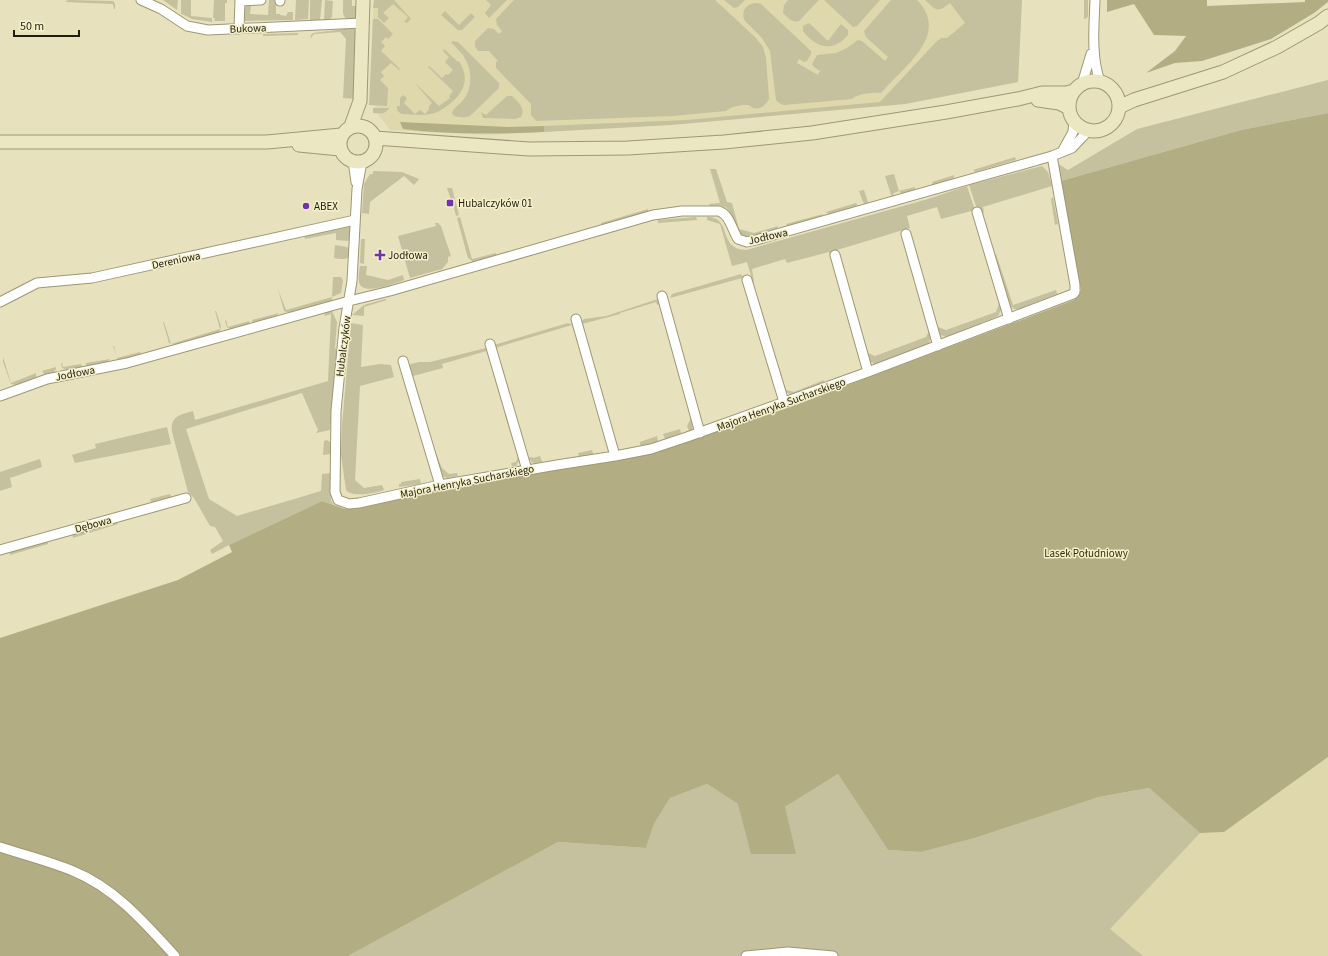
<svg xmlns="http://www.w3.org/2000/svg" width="1328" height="956" font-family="'Source Sans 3',sans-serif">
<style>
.built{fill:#ded8ac}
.green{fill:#c5c09d}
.forest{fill:#b3ad83}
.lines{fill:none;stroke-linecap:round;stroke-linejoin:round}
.street-casing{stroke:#9c9875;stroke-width:11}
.secondary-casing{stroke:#9c9875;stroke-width:15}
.street{stroke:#fff;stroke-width:9}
.secondary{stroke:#ece7c3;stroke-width:13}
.poi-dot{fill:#6e35ab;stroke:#f5f0ca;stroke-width:1.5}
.labels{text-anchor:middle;stroke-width:3;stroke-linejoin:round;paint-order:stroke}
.street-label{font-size:11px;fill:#201e10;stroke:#f5f0ca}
.poi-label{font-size:11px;fill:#201e10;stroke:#f5f0ca;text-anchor:start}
.park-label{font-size:11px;fill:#312c08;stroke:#f5f0ca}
</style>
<rect width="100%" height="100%" fill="#e7e2bd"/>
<path class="built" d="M374 0H1022L1018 82 905 104 544 132 487 135 390 130 375 110 379 31H372Z
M1328 757V956H1143L1109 929 1200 833 1224 832Z"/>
<path class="green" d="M68 0 113 1 115 4V9H114L113 4 65 2Z
M163 0H178L177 10Z
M181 0H191V16L212 18V22L192 19 182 14H181Z
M214 0H227V3H225V21H214L215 18H213Z
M269 0H276V14H280V15L286 16 288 12H293V20L245 21V18H243L244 7 251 5 250 14 268 15Z
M296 0H309L308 19 295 20Z
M310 0H322L320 20H310Z
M325 0 333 1 332 17 329 20 324 21Z
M343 0H352V6H357L356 16 354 19C339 21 344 10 343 0Z
M374 0H394L411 19 407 23 404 22 408 17 393 4 383 13 389 18 384 23 378 17V8H373Z
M486 0H507L489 18 485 13 491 5Z
M514 0H715L755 37 763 47 766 58 769 99C766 105 760 110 753 108 751 107 750 105 748 105 741 105 731 106 726 111L673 116 536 121 531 115V104L496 68V62L498 61 489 51H478L475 46V41L488 28 494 29 499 34 502 31 497 25 496 19Z
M724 0H745L738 7 734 8Z
M788 0H819L799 21C792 23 788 18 783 13L784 5Z
M824 0H880L857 26 853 27Z
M891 0H917C951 35 903 67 881 93 873 92 856 94 852 99L784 105 779 103 776 100 770 51 762 38 745 21C739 10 750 0 761 4L811 51V54L807 61 804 62 799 59 797 63 818 75 820 71 814 67 812 64 817 55 836 53 847 48 858 40 862 41 885 61 888 57 866 37 864 31Z
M925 0H1022L1018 82 905 104 671 125 544 132V126L687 120 880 102 936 42 941 38H947L965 23 950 3C937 13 937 11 925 0Z
M1084 0H1088V16L1087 18 1084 19Z
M445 11 459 25 471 13 475 17 462 30H458L441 15Z
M373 19H378L393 34 388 39 386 37 381 42 385 46 381 51 400 69 399 70 391 63 381 72 384 76 380 80 388 88 387 106 369 105Z
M809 23 828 41 841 24 848 30V35C833 53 816 48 803 31V26Z
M352 28 355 30 357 32V99L343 98 346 39 340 32 314 34 310 39 311 35 313 33Z
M298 33V35L263 36V34Z
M453 41 458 42 499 83V88L470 116C465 118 455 118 452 114 453 107 460 105 464 99 473 87 472 69 464 57V56L451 42Z
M444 49 458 62 459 61C471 80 463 94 447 106 442 110 436 113 430 114 421 116 411 114 402 114 398 112 397 111 397 106H400V98L403 95 407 98 404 103 415 114 420 110 425 114 429 109V106L432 103 414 82 439 106 450 98 449 96 453 91 428 67 429 66 442 78 446 74 448 75 453 70 445 62 449 57 443 51Z
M1328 80V113L1241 130 1061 181 1057 163 1068 170 1137 129Z
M507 96H512C518 102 526 108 521 117L515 119 483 118 481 112 486 115Z
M373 108H389C386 115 379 113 373 113Z
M1015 157 1016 160 975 172 973 170Z
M1042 166 1048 172 1052 186 983 207 984 213 981 212 980 208 977 209 969 185Z
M710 169H716L727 202 732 203 739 229 754 233 778 226 777 230 748 237 740 234C736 227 732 209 723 206 719 205 714 206 710 206L709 204 720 203Z
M373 171 402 172 419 179 414 185 404 176 370 202 369 214 362 213 364 184 370 174H373Z
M894 174 899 191 915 187V191L902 194 899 191 894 193 892 198 885 176Z
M954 175V179L933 185 932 182Z
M967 186 975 210 941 219 937 207 907 216 910 228 837 250 842 265 844 304 829 252 787 263 785 259 752 269 754 282 753 283 747 262 732 266 720 224 707 220V217C733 217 717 249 746 250L928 199Z
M447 188H452L459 215 456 216 452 200H451Z
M864 190 868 202 866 205 863 202 859 191Z
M1053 197 1058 224 1055 225 1051 199Z
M856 203 857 204 856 208 830 215 826 212Z
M648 209V213L603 225 601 224V223Z
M823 214 820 218 788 227 786 224Z
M460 217 472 259 496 253V256L473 263 471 260 468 258 457 218Z
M696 217 697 220 658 223V220Z
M435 223H438L441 226 451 256 448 257V262L442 269 410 278 398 236 436 226Z
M351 225 350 239 348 241 336 240V233L305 239 304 235Z
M361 239H365L364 264 360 263Z
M335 245 347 247 350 250 349 257C345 260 339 259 334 258Z
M996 254 1013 305 1056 290 1057 294 1019 309H1014L1012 307 1010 308 994 255Z
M360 266H367L366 275 388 280 403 275 404 280C395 283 362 297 359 282 358 277 359 271 360 266Z
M741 274 743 277 748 292 747 293 742 278 670 298 672 294Z
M333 277H341L343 280 341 293 332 297V301L290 313 284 311 278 289 286 310 332 297Z
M994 286 996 287 1002 311H1000L999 315 996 317 947 337 940 335 930 308H932L938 327 946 330 996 312 999 304Z
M385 299 387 300 364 307V316L352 315 364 305Z
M658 299 660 304 657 305 656 302 620 313V314L582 324 581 322 584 319 606 316Z
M924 308 932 338 930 339 929 344 881 363 874 364 872 362 870 364 859 324 868 353 875 356 926 337 929 331 922 309Z
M330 310 332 311 337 322 335 348 337 350 330 430 316 433 318 430 302 393 186 429 209 499 237 516 321 491 322 474 331 473V501L334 505 322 501 229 545 212 554 210 550 223 541 215 527 210 526 194 498 188 492 172 432C170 416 180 415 193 411L195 420 328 381 331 314 325 316 324 312Z
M215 311H216L221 326 220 331 218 333 175 345 169 343 163 322H164L171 344 220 329Z
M279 313 275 317 253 323 252 320Z
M226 320 228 327 249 321 250 324 230 329 227 327 225 321Z
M351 323 363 325 361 367 380 364 391 365 394 377 360 386 355 480 364 488 382 485 384 490C376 493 351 498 346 490L341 455 342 425Z
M568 323 573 325 576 332H574L572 325 495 348 494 345Z
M113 346H114L117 358 140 352 141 354 118 360Z
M486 348H488L490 350 442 364 443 368 413 376 417 391H416L408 367 411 364 419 362H430Z
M675 354 695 424 693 425 692 430 689 431 687 426 691 418 673 355Z
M3 357 11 383 36 373V378L16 385 11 384 3 362Z
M110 359 106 363 86 366V363Z
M61 363H62L63 367 81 364 82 367 67 370 62 368Z
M778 364 786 390 794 392 824 380 823 384 791 395 785 391 776 366Z
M56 367V369L53 373 45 375 42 371Z
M505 415H507L520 461 518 462 516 466H512L511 463 516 462 518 457Z
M167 427 171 444 75 463 72 455 96 448 95 444Z
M680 429 681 433 665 439 663 434Z
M657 436 658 442 640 446V442Z
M327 440 331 443V454L323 455 324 441Z
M521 440H523L528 458 532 457 533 458 540 456 542 462 533 463 529 459H527Z
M431 441 442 468 449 474 457 473 458 476 447 478 442 476Z
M592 450 593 454 579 457 578 453Z
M40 459 42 467 10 478 12 487 0 491V472Z
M420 479 421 484 399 487V484H401V482Z
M170 494 172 498 152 504 150 499Z
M117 521 118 524 73 538 72 532Z
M47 539 48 544 10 555V551Z
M838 774 888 850 921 852 975 838 1099 797 1149 788 1200 833 1110 929 1143 956H348L558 842 646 848 654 824 670 798 707 784 738 804 785 807Z"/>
<path class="forest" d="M1107 0H1207V6L1305 2V0H1328V2L1314 13 1271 39 1202 61 1175 63 1146 73 1175 51 1186 36 1154 35 1134 4 1107 12Z
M1328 113V757L1224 832 1200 833 1149 788 1099 797 975 838 921 852 888 850 838 774 785 807 796 854H751L738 804 707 784 670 798 654 824 646 848 558 842 348 956H0V638L178 580 232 552 229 545 322 501 345 509 354 508 460 486 624 459 687 442 793 406 1074 300 1078 297 1081 290 1061 181 1241 130Z
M400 122 508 127 544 126V132C497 134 449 135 403 129Z"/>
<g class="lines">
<defs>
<path id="street" d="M141 0 161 9 187 26 208 30 362 23
M1095 0C1094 28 1091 55 1100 82
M240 1 261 0
M280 1V0
M239 29 240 0
M1082 84 1091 54
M1062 152 1073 132 1074 120
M353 161 356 182
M362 162 357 189 352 281 344 328 336 411 335 492 338 500 349 504 359 503 440 485 557 465 615 456 651 449 687 437 868 372 1073 294 1075 292V285L1052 156
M977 212 1009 319
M906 234 938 346
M835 255 868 372
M747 280 784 402
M662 296 700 433
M0 302 37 283 92 278 355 220
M576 319 615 456
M490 344 527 470
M403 361 440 485
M0 396 47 379 127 363 349 301 390 291 653 215 682 211H719C730 215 732 230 738 239L747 242 756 240 1052 156 1072 148 1089 130
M0 550 186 498
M0 847C24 855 49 861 73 871 115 888 145 923 175 956
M746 956 788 952 833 956"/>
<path id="secondary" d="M1069 106a25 25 0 1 1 50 0a25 25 0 1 1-50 0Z
M1038 100 1059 103 1069 108
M1119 107 1134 100 1223 72 1277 47 1319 23 1328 16
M340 144a18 18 0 1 1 36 0a18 18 0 1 1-36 0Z
M351 126 360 101 363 0
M375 138 529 149 628 148 724 142 812 133 946 112 1018 99 1042 93H1066L1074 91
M0 142H267L341 135
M299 145 340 149"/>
</defs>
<use href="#street" class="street-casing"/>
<use href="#secondary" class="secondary-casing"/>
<use href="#street" class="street"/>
<use href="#secondary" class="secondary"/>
</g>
<g class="poi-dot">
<rect x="446" y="199" width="8" height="8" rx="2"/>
<circle cx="306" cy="206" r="4"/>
<path d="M378 249h4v4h4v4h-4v4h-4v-4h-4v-4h4z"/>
</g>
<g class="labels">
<g class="street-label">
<text transform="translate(248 28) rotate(-2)" y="4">Bukowa</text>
<text transform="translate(768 236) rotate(-13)" y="4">Jodłowa</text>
<text transform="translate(176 260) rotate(-12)" y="4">Dereniowa</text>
<text transform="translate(343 346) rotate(-83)" y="4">Hubalczyków</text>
<text transform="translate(75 373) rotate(-11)" y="4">Jodłowa</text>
<text transform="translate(781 404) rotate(-20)" y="4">Majora Henryka Sucharskiego</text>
<text transform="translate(467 481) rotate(-11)" y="4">Majora Henryka Sucharskiego</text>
<text transform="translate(93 524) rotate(-15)" y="4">Dębowa</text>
</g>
<g class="poi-label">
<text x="458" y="207">Hubalczyków 01</text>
<text x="314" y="210">ABEX</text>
<text x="388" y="259">Jodłowa</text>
</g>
<g class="park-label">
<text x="1086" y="557">Lasek Południowy</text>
</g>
</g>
<path d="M14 30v6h65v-6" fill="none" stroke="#201e10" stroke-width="2"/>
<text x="20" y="30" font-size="12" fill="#201e10" stroke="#f5f0ca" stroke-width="3" paint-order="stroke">50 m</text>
</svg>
